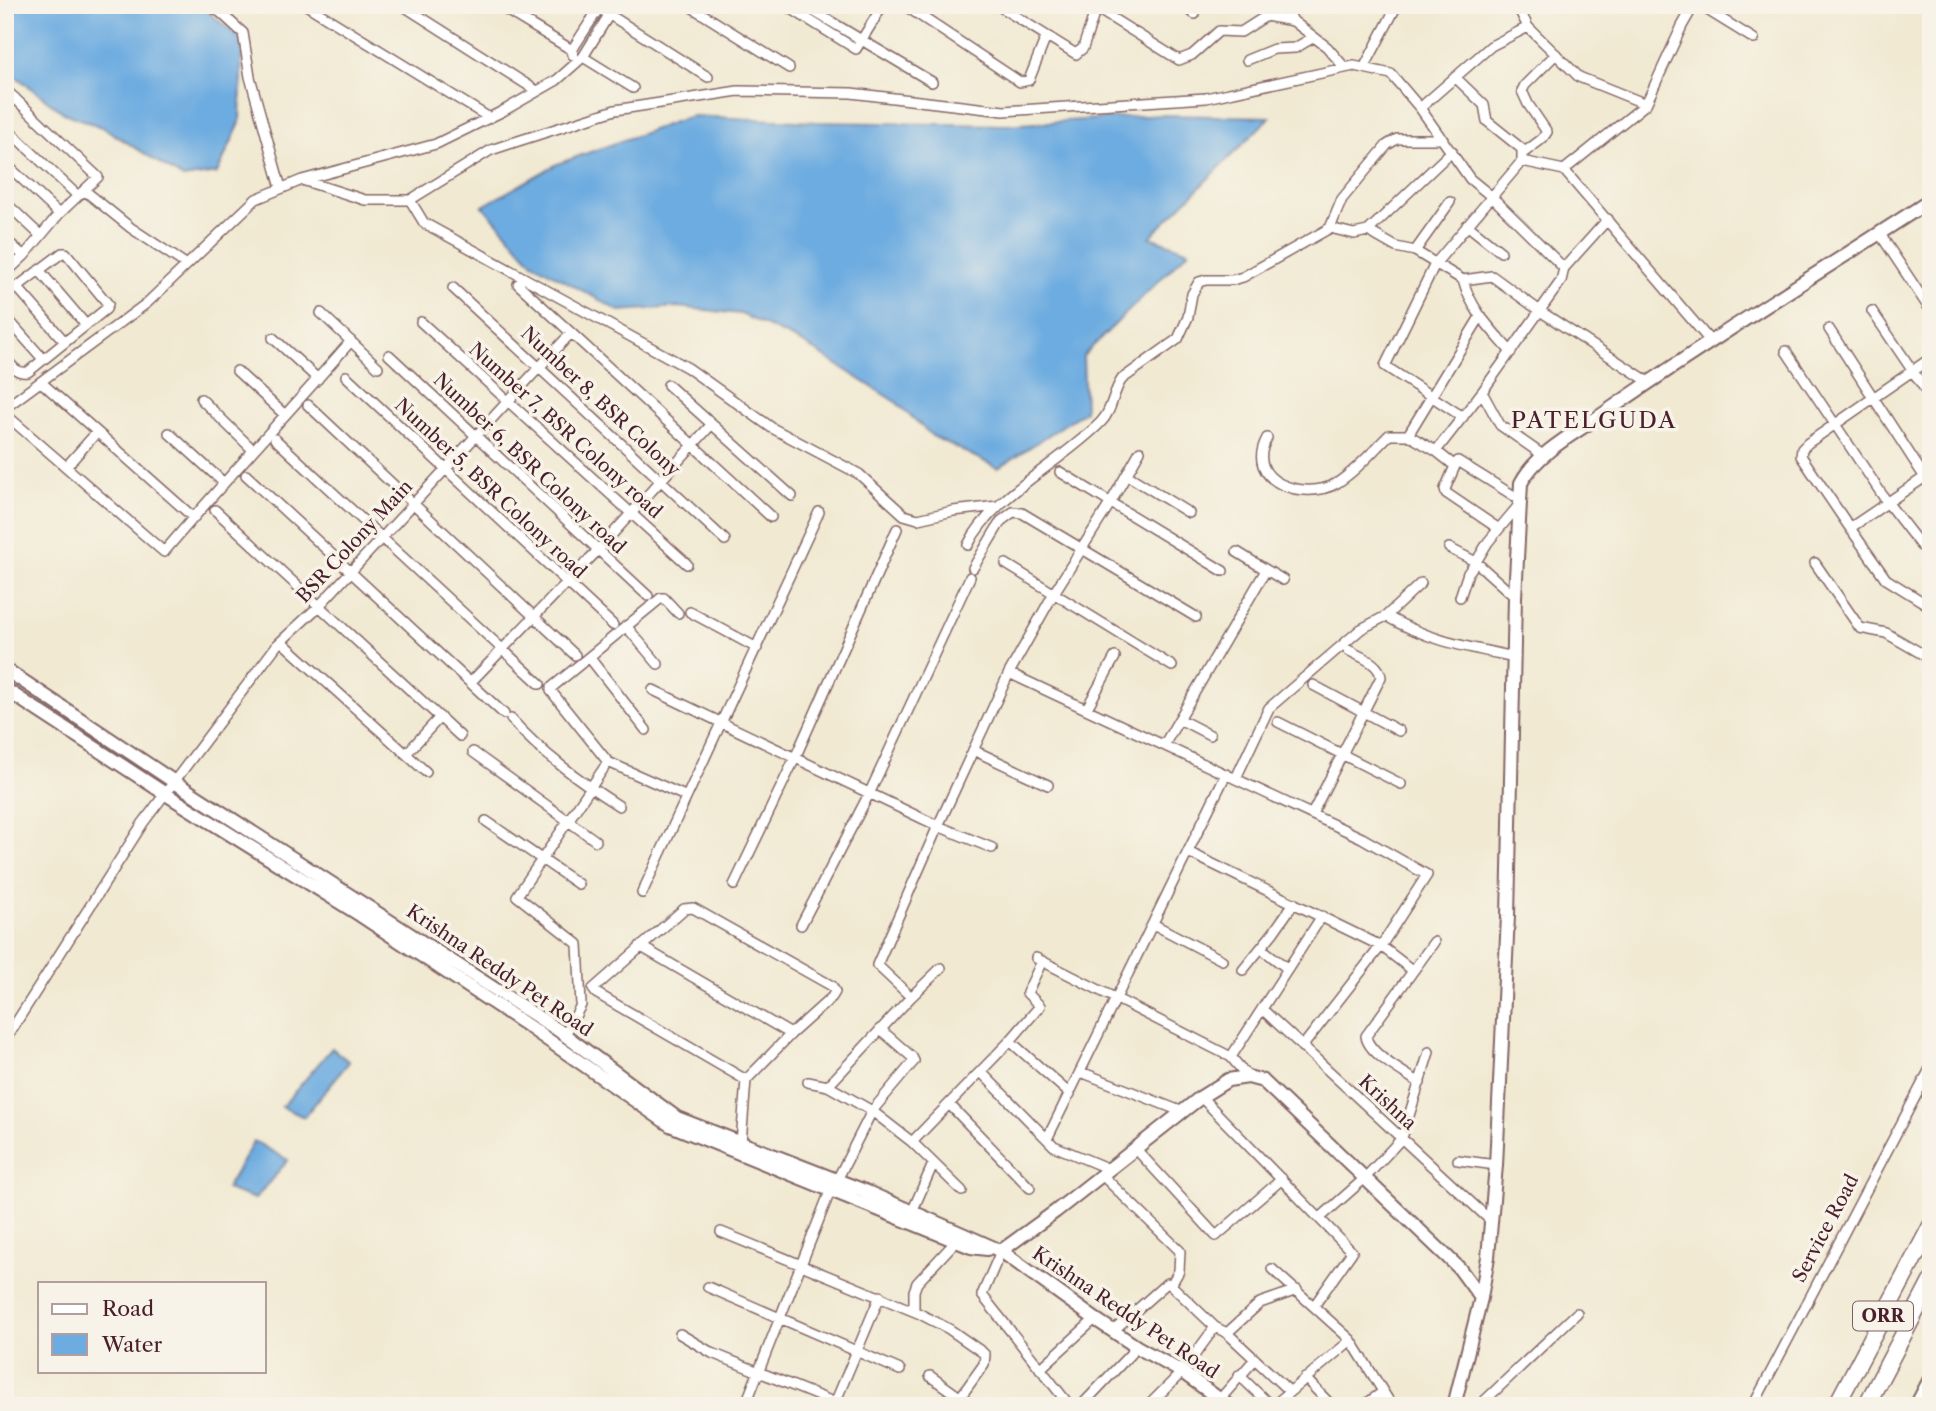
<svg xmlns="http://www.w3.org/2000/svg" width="1936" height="1411" font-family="'Libre Caslon Text',serif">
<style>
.water{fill:#6dace0;stroke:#5c6686;stroke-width:2}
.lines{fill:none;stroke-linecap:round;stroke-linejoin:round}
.street-casing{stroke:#846665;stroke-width:12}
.secondary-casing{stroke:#846665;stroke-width:16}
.highway-casing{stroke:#846665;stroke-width:19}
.street{stroke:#fff;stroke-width:9}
.secondary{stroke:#fff;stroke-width:12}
.highway{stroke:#fff;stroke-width:16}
.labels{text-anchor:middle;stroke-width:7;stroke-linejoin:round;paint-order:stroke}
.shield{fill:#f7f3e8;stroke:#7e5f64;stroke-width:2}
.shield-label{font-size:18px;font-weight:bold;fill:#4a1f2b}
.street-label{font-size:19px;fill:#4a1f2b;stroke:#f7f3e8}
.quarter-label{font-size:23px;letter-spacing:2px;fill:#4a1f2b;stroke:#f7f3e8}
</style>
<rect width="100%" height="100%" fill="#f7f3e8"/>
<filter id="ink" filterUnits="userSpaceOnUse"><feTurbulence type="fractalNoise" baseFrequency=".0143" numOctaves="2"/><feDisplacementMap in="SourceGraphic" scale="14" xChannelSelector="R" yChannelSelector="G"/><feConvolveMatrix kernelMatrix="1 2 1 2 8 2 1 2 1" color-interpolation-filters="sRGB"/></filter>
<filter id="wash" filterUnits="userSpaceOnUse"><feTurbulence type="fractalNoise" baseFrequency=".00686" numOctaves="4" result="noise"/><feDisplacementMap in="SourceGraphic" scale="28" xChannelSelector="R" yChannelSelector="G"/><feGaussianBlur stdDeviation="1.57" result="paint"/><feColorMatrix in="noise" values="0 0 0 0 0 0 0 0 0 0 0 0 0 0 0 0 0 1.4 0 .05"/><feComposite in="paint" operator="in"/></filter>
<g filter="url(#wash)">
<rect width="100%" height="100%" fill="#f1e9d2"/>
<path class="water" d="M5 5H195L202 7 242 40 240 123 217 173 183 178 104 128 64 113 5 68Z
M1160 115 1270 117 1150 237 1189 251 1083 356 1085 411 998 468 932 436 897 403 803 343 741 314 678 307 619 311 533 263 483 206 557 164 691 116 816 122 1004 125Z
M332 1048 349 1062 304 1117 282 1107Z
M254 1141 288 1160 255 1199 226 1189Z"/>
</g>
<g filter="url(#ink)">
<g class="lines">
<defs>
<path id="street" d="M207 5 220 12 243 33 250 77 281 188
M306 5 488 117
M402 5 537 91
M498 5 572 50
M594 5 708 77
M688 5 789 68
M785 5 856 49 883 5
M803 5 932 82
M904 5 1020 82 1029 80 1046 37
M997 5 1076 54 1083 48 1096 8
M1091 5 1179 60 1192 55 1219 31 1241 32 1266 16 1293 21
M1182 5 1195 14
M1284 5 1293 21 1327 47 1345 68
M1517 5 1528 27 1579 77 1646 104
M1699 5 1754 39
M573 55 572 50 601 5
M583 57 633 88
M1247 60 1274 49 1295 48 1314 37
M1364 68 1395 9 1400 5
M1455 77 1484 105 1487 121 1522 149V161L1564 170 1711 342
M5 89 98 177 59 214 24 256 5 274
M5 108 15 98
M1420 108 1491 46 1528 27
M5 127 78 196
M1522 154 1542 139 1547 132 1528 104 1522 91 1525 85 1556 54
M5 163 59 214
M1564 170 1646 104 1682 26 1694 5
M302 180 365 200H410L491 150 512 143 615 110 738 91 851 93 1004 111 1206 98 1354 66 1391 74 1420 108 1470 179 1491 196 1564 268
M84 190 131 228 187 265
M410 200 424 223 688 368 772 428 859 474 904 515 918 519 953 511 998 506
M5 202 40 235
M1467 225 1501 252
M1330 228 1354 234 1368 231 1452 151
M1368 231 1396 247 1415 251 1463 280C1471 310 1491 329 1511 352
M1880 234 1931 311
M5 239 24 256
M1415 251 1450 202
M39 270 86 325
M1463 280 1492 276 1540 311 1649 382
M518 284 771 517
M17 287 65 342
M453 288 725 540
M5 296 62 253H66L108 304 106 309 28 372C16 374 12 366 5 357
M1872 311 1931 398
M321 313 378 367
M5 316 43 359
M421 322 687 564
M1829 329 1931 487
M273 338 318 379
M1786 351 1887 502 1921 546 1931 551
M389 355 648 596
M1931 358 1808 443 1802 449 1801 456 1850 528 1931 473
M237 371 285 415
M346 376 613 625
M41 382 193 517
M668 385 792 496
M1482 392 1500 425 1544 456
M201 399 253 450
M308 405 575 655
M5 408 147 303 256 199 302 180 436 144 503 111 557 80 583 57 615 5
M5 414 164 552C225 480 289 412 351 341
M1463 417 1385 366 1435 264 1522 161
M169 433 223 482
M1408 435 1480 317
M1267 438C1243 482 1305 502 1337 483 1356 471 1373 451 1389 435H1408L1436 451 1455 466 1458 461 1519 499
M275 439 540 684
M1436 451 1482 392 1561 281 1564 268 1608 219
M1455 466 1445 489 1446 493 1499 529
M66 467 97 432
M1060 472 1223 571
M246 475 504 714
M1127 475 1189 513
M215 510 460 736
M1850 528 1886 579 1931 607
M968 545C992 496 1062 462 1101 422 1113 410 1112 393 1122 379L1178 339 1188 317 1192 294 1199 282 1206 280H1232L1243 277 1330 228 1342 199 1387 145 1397 139H1443
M1449 548 1476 562 1488 542 1519 505
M1237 552 1283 580
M1815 563 1860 628 1886 633 1931 659
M1006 564 1172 666
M973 568 1001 521 1013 512 1022 513 1196 617
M1421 583 1386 616C1429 641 1467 647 1515 657
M1460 597 1468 573 1476 562 1515 597
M690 612 757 648
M626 626 658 664
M282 642 426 772
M589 657 646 730
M1009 673 1362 838 1427 875 1381 946 1302 1047
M470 683 598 550 711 425
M1313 685 1399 731
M653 690 938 826 992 848
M1087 708 1115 657
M511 719C542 754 580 781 619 806
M1179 719 1210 735
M1278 722 1401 784
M1164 745 1266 570
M973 750 1048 785
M473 752 596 841
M406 754 440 717
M608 762 685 796
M1236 778 1269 708 1361 629 1386 616
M1312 814 1381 677C1379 662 1360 657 1348 650
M486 821 578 884
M1188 852 1381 946 1412 970
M734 885 795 758 897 529
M642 893 819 512
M1153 924 1222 960
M801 925 870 792 970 577
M640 946 791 1034
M1261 948 1288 969
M1036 958 1231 1057
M1243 970 1273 933 1294 903
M911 997 877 965 938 826 1009 673 1054 593 1111 502 1140 451
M1262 1009 1491 1221
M880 1029 912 1057 914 1061 872 1111 912 1142
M565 1035 581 1005 578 944 517 896 608 762 551 691V688L661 598H664L678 613
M5 1040 143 823 277 645 319 606 571 333
M1010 1041 1070 1094
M981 1072 1054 1146 1109 1169
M1081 1072 1183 1112
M1248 1077 1231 1057 1322 916
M808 1082 828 1086
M1420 1083C1405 1073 1368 1054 1366 1036L1434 942
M1201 1097 1352 1252 1314 1306
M950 1105 1030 1188
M1047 1139 1226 774
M741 1143 746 1080 791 1034 832 997 835 992 832 986 693 908 684 909 593 989 596 993 746 1080
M1135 1148 1216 1236 1282 1179
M1458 1160 1496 1165
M1102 1175 1180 1251 1179 1271 1171 1285
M837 1180 872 1111 828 1086 911 997 941 968
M962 1191 912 1142 1010 1041 1040 1006 1027 993 1042 961
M912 1212 933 1164
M1320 1218 1364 1179 1402 1138 1429 1052
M721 1232 918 1313 949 1329 982 1352 985 1355 984 1364 954 1406
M1001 1251 982 1295 1070 1406
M1272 1269 1351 1340 1392 1406
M1171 1285 1215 1327
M708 1287 900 1370
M914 1311V1291L917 1283 956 1241
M1113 1331 1167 1283 1171 1285
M1227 1333 1289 1391
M680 1334 712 1353 843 1406
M1040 1369 1095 1319
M1239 1375 1271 1406
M930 1376 972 1406
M1305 1378 1332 1406
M1221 1398 1255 1359
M835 1403 880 1296
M745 1406 831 1189
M1081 1406 1137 1347
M1148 1406 1182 1372 1215 1327 1227 1333 1260 1303 1297 1290
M1273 1406 1351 1340
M1363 1406 1383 1392
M1479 1406 1577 1313
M1753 1406 1931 1067"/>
<path id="secondary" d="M5 669 173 781 558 1030 677 1118 865 1191 1001 1251 1095 1319 1137 1347 1182 1372 1229 1406
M5 689 164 793 360 915 528 1026 670 1125 971 1247 987 1249
M1001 1251 1056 1211 1201 1097 1228 1080 1248 1077 1263 1081 1459 1268 1481 1298
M1454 1406 1481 1298 1488 1257 1496 1165 1508 916 1515 597 1521 483C1537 452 1577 432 1606 412 1712 338 1822 271 1931 200
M1916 1406 1931 1377"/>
<path id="highway" d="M1836 1406 1931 1226
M1866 1406 1931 1282"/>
</defs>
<use href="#street" class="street-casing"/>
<use href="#secondary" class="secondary-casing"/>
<use href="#highway" class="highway-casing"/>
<use href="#street" class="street"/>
<use href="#secondary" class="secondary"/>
<use href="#highway" class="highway"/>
</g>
</g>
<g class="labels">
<rect class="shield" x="1853" y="1301.5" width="60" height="29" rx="5"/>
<g class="shield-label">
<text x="1883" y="1322">ORR</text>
</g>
<g class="street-label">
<text transform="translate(601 401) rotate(43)" y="7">Number 8, BSR Colony</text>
<text transform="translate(566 430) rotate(42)" y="7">Number 7, BSR Colony road</text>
<text transform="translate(530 463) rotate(43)" y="7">Number 6, BSR Colony road</text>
<text transform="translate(491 488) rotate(43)" y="7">Number 5, BSR Colony road</text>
<text transform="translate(354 541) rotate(-47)" y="7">BSR Colony Main</text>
<text transform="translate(500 970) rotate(34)" y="7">Krishna Reddy Pet Road</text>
<text transform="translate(1388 1102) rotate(43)" y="7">Krishna</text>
<text transform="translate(1825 1228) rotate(-62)" y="7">Service Road</text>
<text transform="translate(1126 1312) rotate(34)" y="7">Krishna Reddy Pet Road</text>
</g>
<g class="quarter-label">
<text x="1594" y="428">PATELGUDA</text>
</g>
</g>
<rect width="1936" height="1411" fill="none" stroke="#f7f3e8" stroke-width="28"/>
<rect x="38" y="1282" width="228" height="91" fill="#f7f3e8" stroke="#b29e9c" stroke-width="2"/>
<rect x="52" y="1304" width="35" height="10" fill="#ffffff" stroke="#b29e9c" stroke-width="2"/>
<text x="102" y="1316" font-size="21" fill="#4a1f2b">Road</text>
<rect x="52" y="1334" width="35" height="21" fill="#6dace0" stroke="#b29e9c" stroke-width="2"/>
<text x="102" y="1352" font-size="21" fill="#4a1f2b">Water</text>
</svg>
